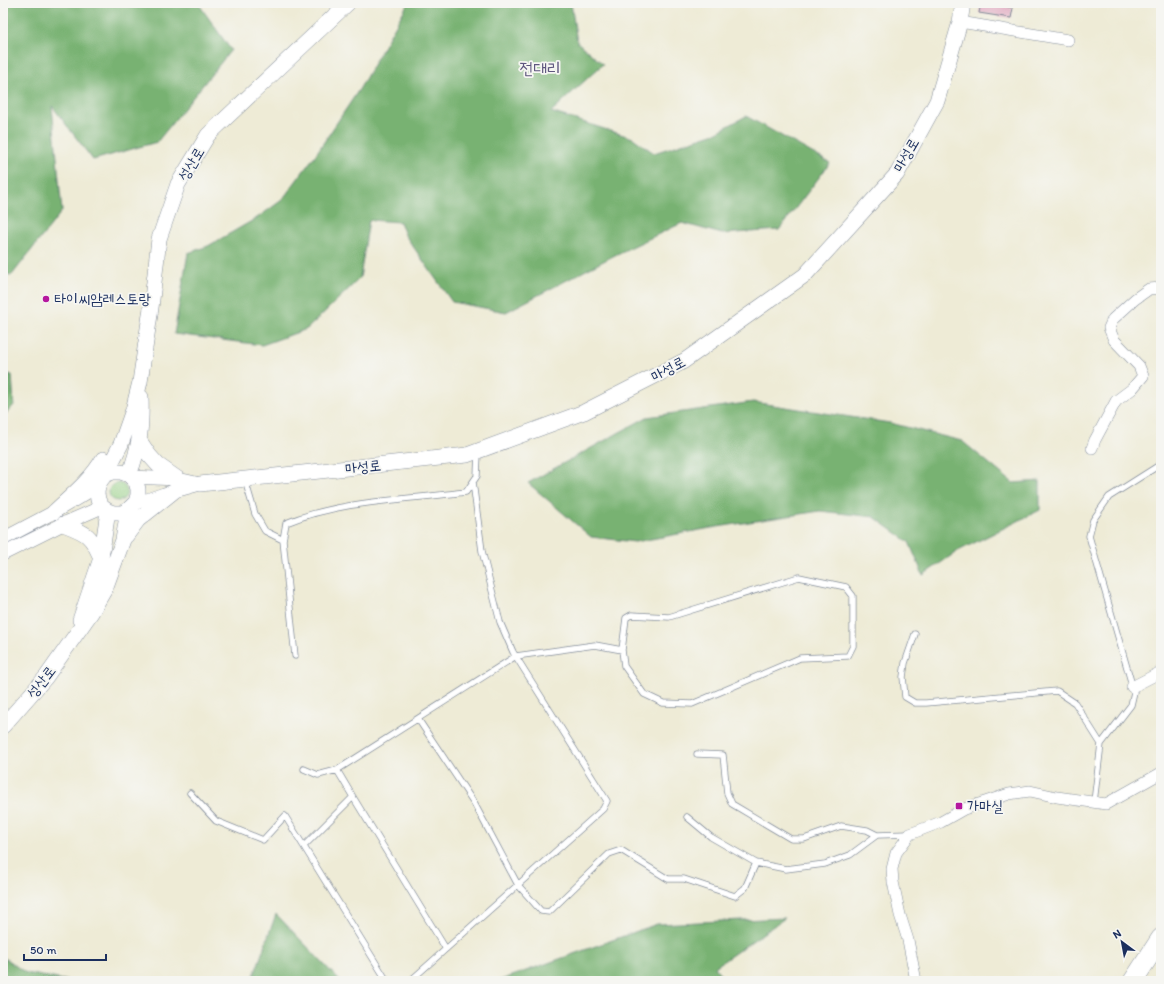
<svg xmlns="http://www.w3.org/2000/svg" width="1164" height="984" font-family="Itim,'Poor Story',sans-serif">
<style>
.green{fill:#95d084;stroke:#588071}
.forest{fill:#78b272;stroke:#4a7068}
.building{fill:#dea1bb}
.lines{fill:none;stroke-linecap:round;stroke-linejoin:round}
.service-casing{stroke:#848d9a;stroke-width:7}
.minor-casing{stroke:#848d9a;stroke-width:12}
.tertiary-casing{stroke:#848d9a;stroke-width:14}
.secondary-casing{stroke:#848d9a;stroke-width:16}
.motorway-casing{stroke:#848d9a;stroke-width:20}
.service{stroke:#fff;stroke-width:5.5}
.minor{stroke:#fff;stroke-width:11}
.tertiary{stroke:#fff;stroke-width:13}
.secondary{stroke:#fff;stroke-width:15}
.motorway{stroke:#fff;stroke-width:19}
.poi-dot{fill:#b5179e;stroke:#f6f6f2;stroke-width:1.5}
.labels{text-anchor:middle;stroke-width:3.5;stroke-linejoin:round;paint-order:stroke}
.street-label{font-size:15px;fill:#1b2f5e;stroke:#f6f6f2}
.poi-label{font-size:15px;fill:#1b2f5e;stroke:#f6f6f2;text-anchor:start}
.quarter-label{font-size:17px;fill:#5f577f;stroke:#f6f6f2}
</style>
<rect width="100%" height="100%" fill="#f6f6f2"/>
<filter id="ink" filterUnits="userSpaceOnUse"><feTurbulence type="fractalNoise" baseFrequency=".025" numOctaves="2"/><feDisplacementMap in="SourceGraphic" scale="8" xChannelSelector="R" yChannelSelector="G"/><feConvolveMatrix kernelMatrix="1 2 1 2 8 2 1 2 1" color-interpolation-filters="sRGB"/></filter>
<filter id="wash" filterUnits="userSpaceOnUse"><feTurbulence type="fractalNoise" baseFrequency=".012" numOctaves="4" result="noise"/><feDisplacementMap in="SourceGraphic" scale="16" xChannelSelector="R" yChannelSelector="G"/><feGaussianBlur stdDeviation="0.9" result="paint"/><feColorMatrix in="noise" values="0 0 0 0 0 0 0 0 0 0 0 0 0 0 0 0 0 1.4 0 .05"/><feComposite in="paint" operator="in"/></filter>
<g filter="url(#wash)">
<rect width="100%" height="100%" fill="#eeebd6"/>
<path class="green" d="M109 492a9 9 0 1 1 18 0a9 9 0 1 1-18 0Z"/>
<path class="forest" d="M3 3H198L231 50 157 142 93 160 52 106 62 211 12 275 3 274Z
M410 3H571L577 42 603 64 551 112 633 138 654 153 715 133 746 116 830 163 779 230 722 234 682 223 617 254 506 312 452 302 405 235 400 222 369 220 360 278 307 329 262 345 174 334 188 253 208 246 257 218 282 200 316 154 360 88 407 5Z
M3 372 12 375 14 405 3 417Z
M753 402 890 423 962 441 1013 483 1040 481V510L958 551 923 575 909 542 874 517 820 511 711 528 635 542 591 537 528 483 647 417Z
M276 914 340 981H252Z
M785 918 715 967 725 981H498L657 924Z
M3 957 26 973 69 981H3Z"/>
<g id="blocks">
<path class="building" d="M981 3H1008L1007 7 1013 8 1011 18 979 13Z"/>
</g>
</g>
<g filter="url(#ink)">
<use href="#blocks" fill-opacity="0" stroke="#848d9a" stroke-width="1"/>
<g class="lines">
<defs>
<path id="service" d="M245 480 255 514 265 531 283 540 295 656
M283 540 286 523C342 500 406 500 466 492L477 476 478 453
M915 634 905 663 903 677 905 697 915 703H926L1057 691 1075 703 1101 744
M418 719 474 803 518 885 541 911 549 912 609 854 621 850 668 879H684L735 896 745 888 756 863 786 869 825 864 850 855 877 835 909 834
M697 754 723 755 727 793 732 804 791 839H804L841 826 867 830 877 835
M304 769 318 775 337 770
M190 793 216 821 263 840 285 816 387 981
M353 797 446 949
M1094 802 1101 744 1131 705 1134 692 1089 536 1093 520 1109 497 1161 464
M687 817 711 837 756 863
M304 846 353 797 337 770 516 656 595 645 622 650 624 666 644 694 663 703 692 704 800 658 848 656 853 646V596L846 587 799 577 669 617 631 615 626 618 622 650
M410 981 603 809 607 801 513 652 500 622 482 551 473 482"/>
<path id="minor" d="M960 22 1068 40
M1092 448 1095 440 1116 401 1132 389 1143 376 1139 366 1114 340 1109 328 1113 319 1135 299 1149 289 1161 288
M1132 687 1161 672
M916 981 908 940 900 915 893 882 892 869 896 853 910 834 941 822 964 809 1009 794 1030 791 1057 797 1106 804 1161 773"/>
<path id="tertiary" d="M131 477 178 479 200 484
M136 502 144 501 164 494 200 484
M3 539 54 512 98 486
M3 554 63 524 102 507"/>
<path id="secondary" d="M139 440 149 455 158 465 178 479
M105 475 113 472H121L129 475 136 482 138 489V495L136 502 128 510 122 513H114L108 511 102 507 98 500 97 493 98 486 101 480 105 475 121 444 133 410 140 382 151 308 159 239 178 184 208 135 348 3
M129 475C140 447 142 426 141 397
M200 484 467 455 584 412 684 361 805 275 897 174 937 101 960 22 963 3
M54 512C71 496 91 480 103 459
M63 524C86 533 91 534 101 558
M126 536 138 520 173 492
M80 620 101 558 108 511
M3 726 46 677 91 613 105 589 123 540 128 510"/>
<path id="motorway" d="M1133 981 1161 938"/>
</defs>
<use href="#service" class="service-casing"/>
<use href="#minor" class="minor-casing"/>
<use href="#tertiary" class="tertiary-casing"/>
<use href="#secondary" class="secondary-casing"/>
<use href="#motorway" class="motorway-casing"/>
<use href="#service" class="service"/>
<use href="#minor" class="minor"/>
<use href="#tertiary" class="tertiary"/>
<use href="#secondary" class="secondary"/>
<use href="#motorway" class="motorway"/>
</g>
</g>
<g class="poi-dot">
<circle cx="46" cy="299" r="4"/>
<rect x="955" y="802" width="8" height="8" rx="2"/>
</g>
<g class="labels">
<g class="street-label">
<text transform="translate(906 155) rotate(-60)" y="5">마성로</text>
<text transform="translate(191 164) rotate(-59)" y="5">성산로</text>
<text transform="translate(668 369) rotate(-28)" y="5">마성로</text>
<text transform="translate(363 467) rotate(-6)" y="5">마성로</text>
<text transform="translate(41 682) rotate(-52)" y="5">성산로</text>
</g>
<g class="poi-label">
<text x="54" y="304">타이씨암레스토랑</text>
<text x="967" y="811">가마실</text>
</g>
<g class="quarter-label">
<text x="540" y="74">전대리</text>
</g>
</g>
<rect width="1164" height="984" fill="none" stroke="#f6f6f2" stroke-width="16"/>
<g transform="translate(1122 942) rotate(328)" stroke="#f6f6f2" stroke-width="3" paint-order="stroke">
<path d="M0-3L7 15L0 10L-7 15Z" fill="#1b2f5e"/>
<text y="-6" font-size="11" font-weight="bold" text-anchor="middle" fill="#1b2f5e">N</text>
</g>
<path d="M24 954v6h82v-6" fill="none" stroke="#1b2f5e" stroke-width="2"/>
<text x="30" y="954" font-size="12" fill="#1b2f5e" stroke="#f6f6f2" stroke-width="3" paint-order="stroke">50 m</text>
</svg>
